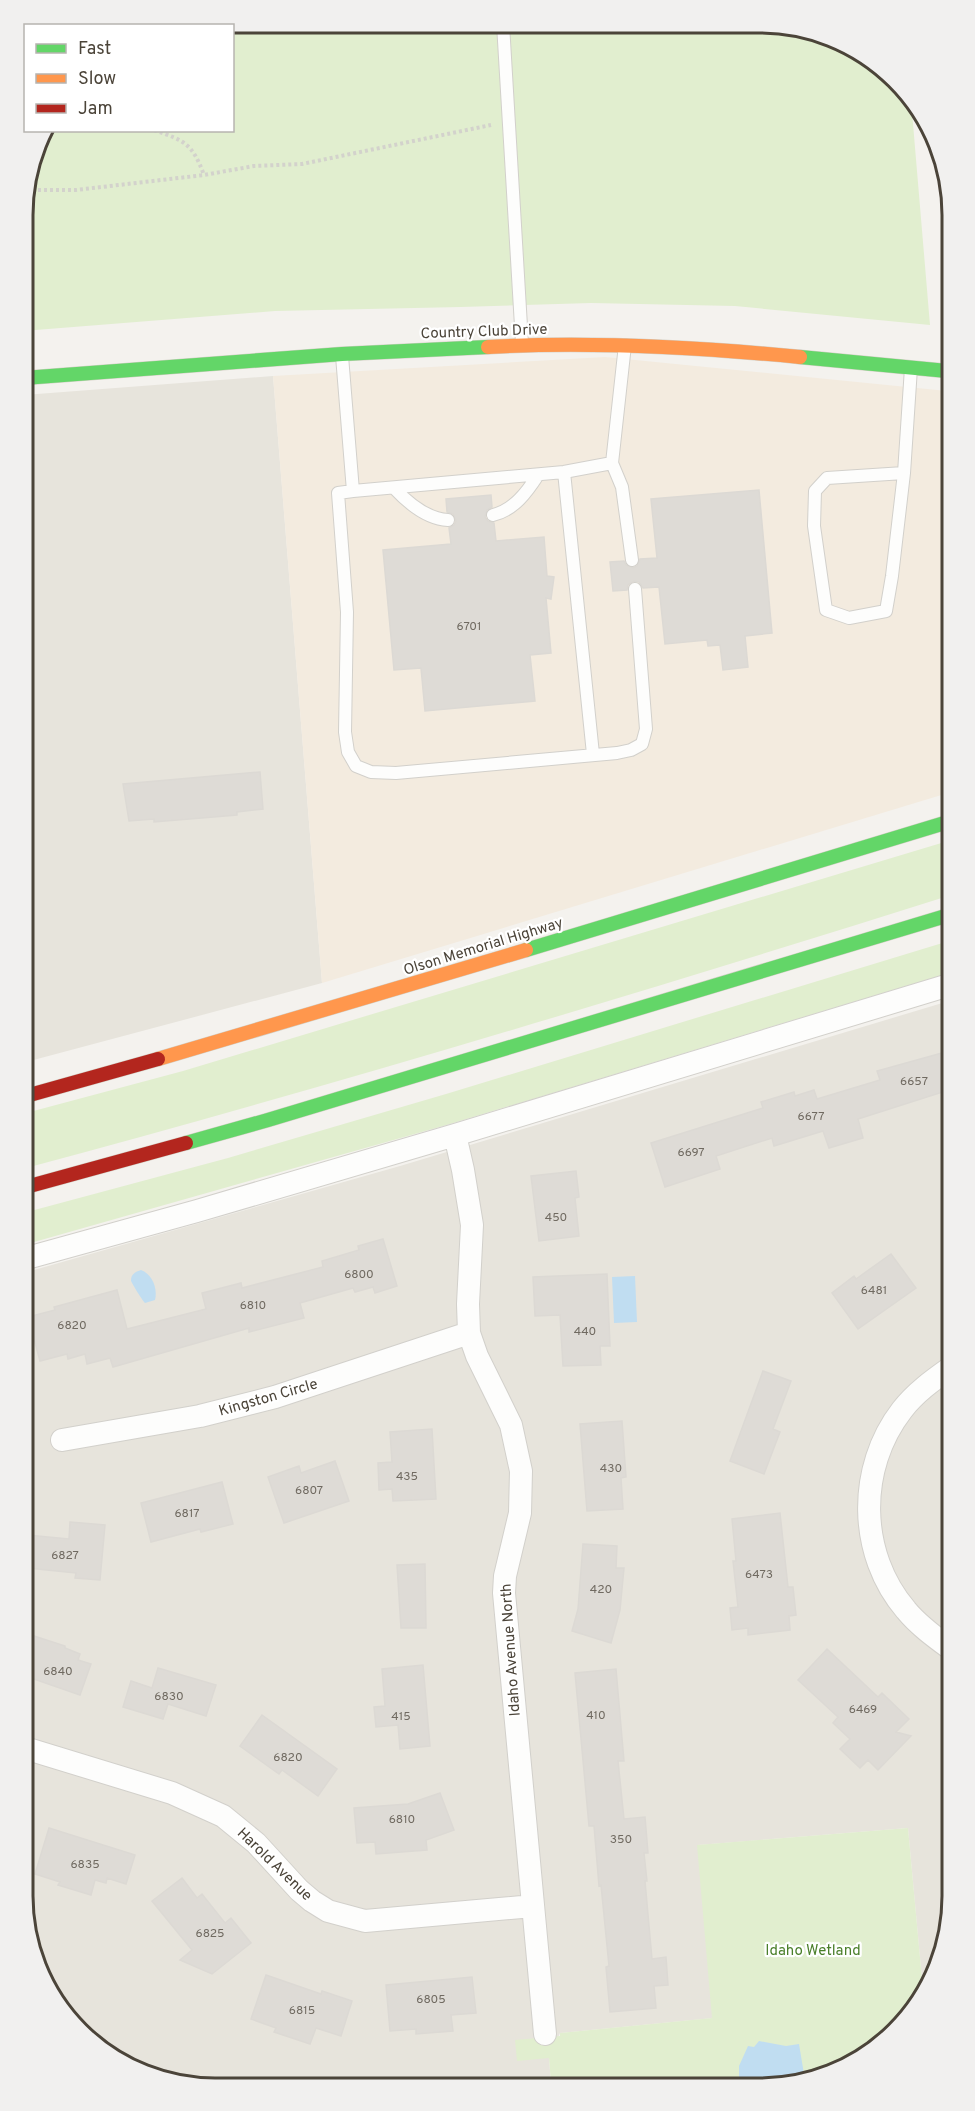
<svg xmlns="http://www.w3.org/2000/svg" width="975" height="2111" font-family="Overpass,sans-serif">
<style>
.residential{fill:#e7e4dc}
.commercial{fill:#f3ebdf}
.green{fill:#e1eecf}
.water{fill:#c0ddf1}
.building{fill:#dedbd6;stroke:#dcd9d4;stroke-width:1.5}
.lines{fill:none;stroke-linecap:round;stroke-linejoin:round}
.lane-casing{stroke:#d2d0cb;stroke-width:14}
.street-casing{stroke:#d2d0cb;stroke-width:24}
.fast-casing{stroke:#d3cfc5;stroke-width:15}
.slow-casing{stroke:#d3cfc5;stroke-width:15}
.jam-casing{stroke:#d3cfc5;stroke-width:15}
.path{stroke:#d3d2cc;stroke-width:4;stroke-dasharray:3 3;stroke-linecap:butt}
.lane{stroke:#fdfdfc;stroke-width:12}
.street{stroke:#fdfdfc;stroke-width:22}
.fast{stroke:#63d668;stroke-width:14}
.slow{stroke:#ff974d;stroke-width:14}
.jam{stroke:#b3261e;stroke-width:14}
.labels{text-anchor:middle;stroke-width:4.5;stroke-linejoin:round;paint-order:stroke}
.number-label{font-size:12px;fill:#706a61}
.street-label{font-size:15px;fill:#4b4439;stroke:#fff}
.park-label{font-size:15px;fill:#4a7f2a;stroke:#fff}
.rim{fill:none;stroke:#4b4439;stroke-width:3}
</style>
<rect width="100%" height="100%" fill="#f4f2ee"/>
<path class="residential" d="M273 376 322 983 26 1062 24 395Z
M949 1001 952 1909 938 1969 932 1979H922L908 1828 698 1845 713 2018 560 2033 549 2058 551 2083 178 2085 88 2041 55 2003 29 1946 27 1272 400 1166Z"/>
<path class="commercial" d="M605 357 947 391 948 793 322 983 273 376Z"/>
<path class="green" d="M215 23 797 26 887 70 911 100 930 325 735 306 591 303 461 307 275 311 23 331V202L42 131 232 130V26L200 25Z
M948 841V896C643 992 336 1085 26 1168V1113L183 1071Z
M949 941V973L450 1124 27 1244V1212L228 1158 446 1094Z
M908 1828 922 1979H932L905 2023 867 2056 810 2082 551 2083 549 2058 517 2061 515 2040 560 2036V2033L712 2018 697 1845Z"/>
<path class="water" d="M141 1270C152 1274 158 1288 155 1300L145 1303C142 1300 133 1285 131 1281 131 1274 135 1272 141 1270Z
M635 1276 637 1322 614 1323 612 1277Z
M759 2041 786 2046 799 2044 804 2074 800 2082H739V2066L748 2046 754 2047Z"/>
<path class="building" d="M759 490 772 633 745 636 748 667 723 670 720 645 708 646 707 640 665 644 659 587 643 588 639 582 634 581 628 585 627 590 613 591 610 562 624 561 626 565 633 568 637 566 640 559 657 558 651 499Z
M491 495 492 507 487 510 485 517 488 521 494 523 496 541 544 537 547 576 554 577 551 599 546 598 551 653 530 655 535 701 425 711 421 668 394 670 383 550 451 544 449 528 454 525 456 521 453 514 447 512 446 499Z
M260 772 263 809 237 812V815L154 822V819L129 821 123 784Z
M949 1051V1090L858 1119 863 1138 829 1148 823 1131 774 1146 772 1138 716 1156 720 1169 665 1187 651 1143 763 1108 761 1102 794 1092 795 1096 814 1090 817 1099 880 1080 877 1071Z
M576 1171 579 1197 575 1198 579 1236 539 1241 531 1176Z
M383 1239 397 1286 375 1293 373 1287 355 1292 353 1288 300 1303 304 1318 249 1332V1328L113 1367 110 1358 87 1364 85 1354 68 1359 67 1354 40 1361 28 1317 55 1310 54 1307 117 1290 127 1329 206 1309 202 1293 241 1283 242 1288 323 1267 322 1261 359 1250 358 1246Z
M891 1254 916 1288 858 1329 832 1293 854 1276 856 1279Z
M607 1274 610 1346H600L601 1365 563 1366 560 1315 535 1316 533 1277Z
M763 1371 791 1381 773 1429 780 1432 764 1474 730 1461Z
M622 1421 626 1477 621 1478 623 1509 587 1511 580 1424Z
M432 1429 436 1499 393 1501 392 1489 379 1490 378 1463 392 1462 390 1432Z
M335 1461 349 1501 284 1523 268 1477 299 1466 301 1473Z
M222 1482 233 1524 201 1532 200 1529 151 1542 141 1503Z
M780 1513 788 1587H793L796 1615 789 1616 790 1630 748 1635V1628L732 1630 730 1608 738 1607 733 1561H736L732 1519Z
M70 1522 105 1525 100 1580 75 1578 76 1573 28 1568V1535L69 1539Z
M583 1544 617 1546 616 1568H624L620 1610 611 1643 572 1631 578 1609Z
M425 1564 426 1628H401L397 1565Z
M28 1634 65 1646V1648L80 1654 78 1660 91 1664 80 1695 28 1677Z
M827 1649 878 1697 882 1693 909 1719 896 1732 911 1736 878 1770 868 1760 860 1768 840 1749 850 1739 833 1723 838 1717 798 1680Z
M423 1665 430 1746 400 1749 398 1725 376 1727 374 1707 385 1706 382 1669Z
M158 1668 216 1685 206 1716 168 1704 163 1719 123 1707 131 1681 152 1688Z
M616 1669 624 1761H618L624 1819 645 1817 648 1853H644L647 1881H645L652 1959 666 1957 668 1985 654 1986 656 2008 610 2012 606 1967 609 1966 601 1885 599 1886 594 1826H589L575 1673Z
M262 1715 337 1769 318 1796 282 1770 279 1774 240 1746Z
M440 1793 454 1830 426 1840 427 1850 376 1854 375 1842 357 1843 354 1808 408 1804Z
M49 1828 135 1855 126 1884 107 1878 106 1883 95 1880 91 1895 58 1885 60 1882 35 1874Z
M182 1878 197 1898 202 1894 225 1923 231 1918 251 1943 212 1974 180 1960 192 1950 152 1901Z
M266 1975 321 1994 322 1991 352 2001 341 2036 316 2028 310 2044 274 2032 276 2028 251 2019Z
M472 1977 476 2013 451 2015 453 2031 416 2034V2029L390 2031 386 1985Z"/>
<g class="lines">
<defs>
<path id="lane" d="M503 24 522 343
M625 345 612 463 622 487 632 560
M342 356 353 491 338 493 347 612 345 732 348 752 356 766 371 772 396 773 617 753 631 750 642 744 646 729 635 589
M564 472 593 754
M904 473 892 576 886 611 849 618 826 610 814 526 815 491 827 478 904 473 911 368
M394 488C408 503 427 519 448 520
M353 491 564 472 612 463
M493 515C514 510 527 492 538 475"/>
<path id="street" d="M455 1135 463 1170 472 1225 468 1304 469 1333 477 1356 511 1425 521 1471 520 1513 505 1576 504 1593 545 2034
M27 1258 197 1211 455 1135 949 985
M950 1368C933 1380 915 1393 902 1410 857 1468 858 1554 906 1610 918 1625 936 1638 951 1649
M62 1440 200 1416 275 1397 469 1333
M28 1749 172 1793 223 1816 256 1843 299 1890 312 1901 328 1911 365 1921 533 1906"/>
<path id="fast" d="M800 357 947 371
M24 378 342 354 488 347
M526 950 948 822
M186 1143 268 1120 949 915"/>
<path id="slow" d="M488 347C592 341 696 347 800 357
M158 1059 526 950"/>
<path id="jam" d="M26 1096 158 1059
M26 1187 186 1143"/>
</defs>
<use href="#lane" class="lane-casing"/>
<use href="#street" class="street-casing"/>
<use href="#fast" class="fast-casing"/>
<use href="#slow" class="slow-casing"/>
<use href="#jam" class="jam-casing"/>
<path class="path" d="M154 130C185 141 192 143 204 175
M26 190H76L204 175 254 166 302 164 491 125"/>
<use href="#lane" class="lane"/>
<use href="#street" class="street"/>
<use href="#fast" class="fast"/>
<use href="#slow" class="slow"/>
<use href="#jam" class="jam"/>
</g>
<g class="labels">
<g class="number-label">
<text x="469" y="630">6701</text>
<text x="914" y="1085">6657</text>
<text x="811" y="1120">6677</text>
<text x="691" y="1156">6697</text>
<text x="556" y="1221">450</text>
<text x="359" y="1278">6800</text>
<text x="874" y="1294">6481</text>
<text x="253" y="1309">6810</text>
<text x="72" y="1329">6820</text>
<text x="585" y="1335">440</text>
<text x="611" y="1472">430</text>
<text x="407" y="1480">435</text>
<text x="309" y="1494">6807</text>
<text x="187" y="1517">6817</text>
<text x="65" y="1559">6827</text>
<text x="759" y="1578">6473</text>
<text x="601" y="1593">420</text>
<text x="58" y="1675">6840</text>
<text x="169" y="1700">6830</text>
<text x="863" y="1713">6469</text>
<text x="596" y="1719">410</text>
<text x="401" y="1720">415</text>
<text x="288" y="1761">6820</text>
<text x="402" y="1823">6810</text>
<text x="621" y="1843">350</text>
<text x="85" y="1868">6835</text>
<text x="210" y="1937">6825</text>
<text x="431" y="2003">6805</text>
<text x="302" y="2014">6815</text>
</g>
<g class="street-label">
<text transform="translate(484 331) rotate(-2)" y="5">Country Club Drive</text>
<text transform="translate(483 946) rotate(-17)" y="5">Olson Memorial Highway</text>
<text transform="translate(268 1397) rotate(-16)" y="5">Kingston Circle</text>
<text transform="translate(510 1650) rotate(-94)" y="5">Idaho Avenue North</text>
<text transform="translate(275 1864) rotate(44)" y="5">Harold Avenue</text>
</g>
<g class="park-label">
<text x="813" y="1955">Idaho Wetland</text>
</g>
</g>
<path d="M0 0H975V2111H0ZM215 33H760A182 182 0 0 1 942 215V1896A182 182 0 0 1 760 2078H215A182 182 0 0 1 33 1896V215A182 182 0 0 1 215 33Z" fill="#f1f0ef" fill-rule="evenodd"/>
<path class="rim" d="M215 33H760A182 182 0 0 1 942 215V1896A182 182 0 0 1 760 2078H215A182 182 0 0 1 33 1896V215A182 182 0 0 1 215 33Z"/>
<rect x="24" y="24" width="210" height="108" fill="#ffffff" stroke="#b7b4b0" stroke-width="1.5"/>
<rect x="36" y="44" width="30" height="9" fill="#63d668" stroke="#b7b4b0" stroke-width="1.5"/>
<text x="78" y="54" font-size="18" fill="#4b4439">Fast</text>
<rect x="36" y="74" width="30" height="9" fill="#ff974d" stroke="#b7b4b0" stroke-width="1.5"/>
<text x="78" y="84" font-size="18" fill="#4b4439">Slow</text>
<rect x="36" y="104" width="30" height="9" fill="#b3261e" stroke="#b7b4b0" stroke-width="1.5"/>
<text x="78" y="114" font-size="18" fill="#4b4439">Jam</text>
</svg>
